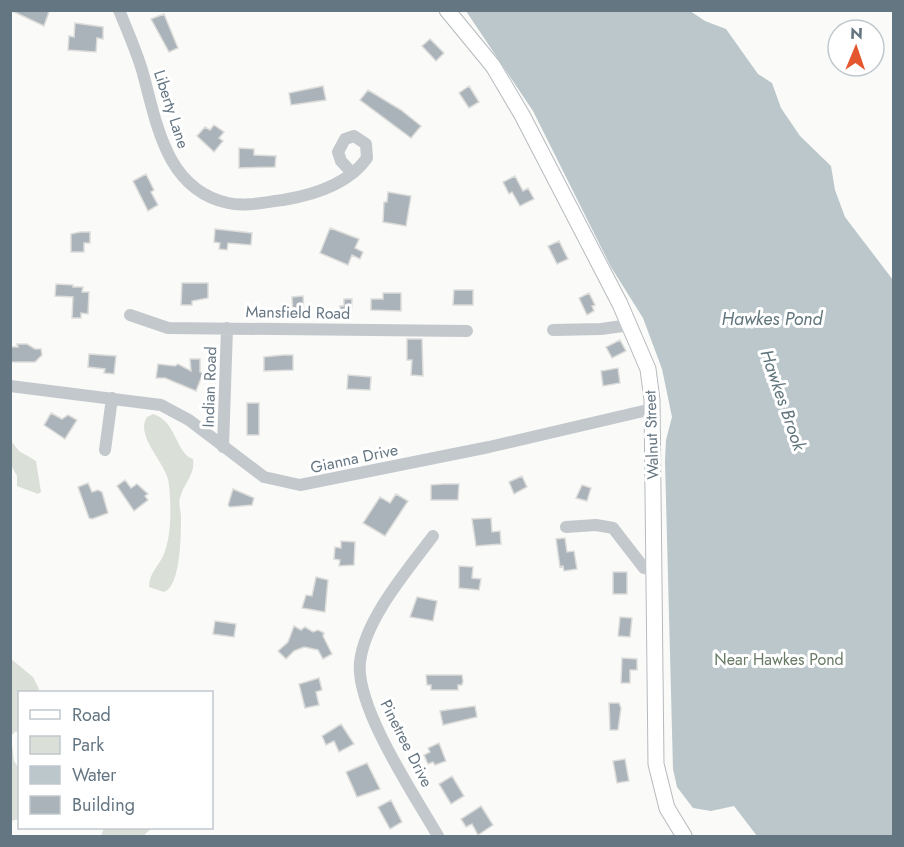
<svg xmlns="http://www.w3.org/2000/svg" width="904" height="847" font-family="Jost,sans-serif">
<style>
.green{fill:#dadfd7}
.water{fill:#bbc7cb}
.building{fill:#aab3b9;stroke:#dcdcda;stroke-width:1.5}
.lines{fill:none;stroke-linecap:round;stroke-linejoin:round}
.major-casing{stroke:#b5babe;stroke-width:17}
.minor{stroke:#c3c8cc;stroke-width:12}
.major{stroke:#fff;stroke-width:15}
.labels{text-anchor:middle;stroke-width:6;stroke-linejoin:round;paint-order:stroke}
.street-label{font-size:16px;fill:#657683;stroke:#fff}
.park-label{font-size:16px;fill:#687a64;stroke:#fff}
.water-label{font-size:18px;font-style:italic;fill:#60757c;stroke:#fff}
</style>
<rect width="100%" height="100%" fill="#fafaf8"/>
<path class="green" d="M153 414C176 420 176 454 193 459 196 474 183 484 180 498 178 504 181 511 181 517 181 534 181 586 164 592L149 587C149 573 159 566 164 554 172 533 171 507 169 485 168 464 134 437 147 417Z
M11 441 19 451 36 461 41 492 38 494 17 486V476L11 465Z
M11 659 33 677 39 689 37 692H20L19 734 16 731 11 736Z
M11 737 14 761 19 769V819L11 821Z
M104 828H152L143 836H97H101Z"/>
<path class="water" d="M466 11H690L705 21 726 29 758 74 772 83 781 108 800 136 831 166 835 190 845 217 893 280V836H757L734 806 711 811 693 808 677 787 673 769 665 461 666 440 672 417 662 369 643 318 611 267 533 111Z"/>
<path class="building" d="M10 10H44L49 12 44 26Z
M164 14 178 48 169 52 151 19Z
M75 23 103 27V39L97 38 96 52 68 50 69 36 74 37Z
M430 39 444 53 436 61 422 46Z
M323 86 326 100 291 105 289 93Z
M469 86 479 102 469 108 459 93Z
M368 90 401 110 421 126 411 138 360 100Z
M214 125 224 132 219 138 223 141 214 152 197 136 205 127 210 130Z
M239 148 254 149V155L276 156 275 167 239 168Z
M146 174 154 190 151 192 158 205 148 211 133 181Z
M515 176 523 191 528 188 534 199 520 206 512 192 509 194 503 182Z
M388 192 411 196 406 226 383 222 384 202H387Z
M330 228 359 239 355 248 363 252 360 259 352 255 348 265 320 253Z
M215 229 252 233 251 245 228 243 227 250 219 249 220 243 214 242Z
M80 232H90V243H84V252H71V234Z
M559 241 568 259 557 264 548 246Z
M182 283H208V298L192 301V305H181Z
M56 284 73 285V287H83L82 292H89L88 314 81 313V318H72L73 297 55 296Z
M454 290H473V305H453Z
M383 293H401V311L371 310V299H383Z
M589 293 595 305 592 306 594 311 587 315 579 298Z
M303 296 304 316H293L292 297Z
M344 299H352L351 318H340V306H344Z
M407 339H422L423 376 411 375 412 360H407Z
M620 340 626 351 612 358 606 347Z
M17 344H27L35 349H41L42 355 35 362H10V347H18Z
M89 354 116 356 114 374 104 373 105 369 88 367Z
M283 355H293V370L264 371V357Z
M190 359H200V372L203 373 196 391 165 378H156L158 364 175 366 178 364 191 371Z
M618 368 620 383 603 386 601 371Z
M348 375 371 377 370 390 347 389Z
M247 403H259V435H247Z
M51 413 62 419 68 415 77 420 65 439 44 425Z
M522 476 527 487 514 494 509 482Z
M125 480 131 488 137 484 148 494 145 496 148 500 134 511 117 486Z
M88 483 92 492 98 490 102 492 108 513 92 519 89 518 78 487Z
M444 484H459L458 500H431V485Z
M582 485 591 488 587 501 576 498Z
M233 489 254 498 252 505 230 507 228 505Z
M396 494 408 501 385 536 363 523 380 497 390 503Z
M491 518 492 532 500 531 501 544 476 546 472 519Z
M565 538 567 552 574 551 577 569 564 571 563 566 560 567 556 539Z
M341 541 355 542 354 565 339 566 340 560 334 559 335 547 341 548Z
M459 566 473 567 472 578 481 579 479 590 459 588Z
M613 572H627V594H613Z
M316 577 328 580 325 612 302 608 306 595 312 596Z
M417 597 437 601 433 621 410 617Z
M620 617 632 618 630 637 618 636Z
M215 621 236 624 234 637 213 634Z
M294 626 301 630 305 627 313 632 318 630 324 633 323 636 332 654 323 659 318 650 304 647 294 651 286 659 278 651 288 642Z
M622 658 637 659V670H630V683H621Z
M426 675H462L463 681 462 685H458V690H431V685H427Z
M319 678 322 690 316 692 319 705 305 708 299 684Z
M609 703H619L621 708 618 730H610Z
M475 706 477 717 443 725 440 711Z
M341 724 354 744 339 752 334 741 326 745 322 736Z
M439 743 446 761 435 765 433 762 428 764 424 755 430 752 428 748Z
M625 759 629 781 617 783 613 761Z
M367 763 380 789 357 797 346 772Z
M452 776 464 796 451 804 439 784Z
M391 800 402 822 390 829 378 807Z
M481 806 493 825 478 835 472 824 466 827 461 819Z"/>
<g class="lines">
<defs>
<path id="major" d="M447 10 493 66 522 115 620 304 648 369 652 400 656 764 667 808 684 836"/>
</defs>
<use href="#major" class="major-casing"/>
<path class="minor" d="M119 10C127 30 136 50 142 70 157 123 165 189 228 203 245 207 266 202 283 200 313 195 348 185 367 158L366 144 354 136 345 139 338 152 341 161 352 173
M130 315 168 328 467 331
M553 330 601 329 630 325
M10 386 161 405 189 420 264 477 300 485 489 447 652 409
M223 447 227 328
M105 450 112 398
M566 527 596 525 613 528 644 568 653 570
M433 536C407 571 365 619 360 662 355 707 415 796 438 836"/>
<use href="#major" class="major"/>
</g>
<g class="labels">
<g class="street-label">
<text transform="translate(172 109) rotate(72)" y="6">Liberty Lane</text>
<text transform="translate(298 312) rotate(1)" y="6">Mansfield Road</text>
<text transform="translate(209 387) rotate(-88)" y="6">Indian Road</text>
<text transform="translate(651 435) rotate(-92)" y="6">Walnut Street</text>
<text transform="translate(354 458) rotate(-12)" y="6">Gianna Drive</text>
<text transform="translate(407 743) rotate(63)" y="6">Pinetree Drive</text>
</g>
<g class="park-label">
<text x="779" y="665">Near Hawkes Pond</text>
</g>
<g class="water-label">
<text x="772" y="325">Hawkes Pond</text>
<text transform="translate(783 400) rotate(71)" y="6">Hawkes Brook</text>
</g>
</g>
<rect width="904" height="847" fill="none" stroke="#657683" stroke-width="24"/>
<rect x="18" y="691" width="195" height="138" fill="#ffffff" stroke="#c1c8cd" stroke-width="1.5"/>
<rect x="30" y="710" width="30" height="9" fill="#ffffff" stroke="#c1c8cd" stroke-width="1.5"/>
<text x="72" y="721" font-size="18" fill="#657683">Road</text>
<rect x="30" y="736" width="30" height="18" fill="#dadfd7" stroke="#c1c8cd" stroke-width="1.5"/>
<text x="72" y="751" font-size="18" fill="#657683">Park</text>
<rect x="30" y="766" width="30" height="18" fill="#bbc7cb" stroke="#c1c8cd" stroke-width="1.5"/>
<text x="72" y="781" font-size="18" fill="#657683">Water</text>
<rect x="30" y="796" width="30" height="18" fill="#aab3b9" stroke="#c1c8cd" stroke-width="1.5"/>
<text x="72" y="811" font-size="18" fill="#657683">Building</text>
<g transform="translate(856 48) rotate(2)"><circle r="28" fill="#ffffff" stroke="#c1c8cd" stroke-width="1.5"/>
<path d="M0-4.5L10 22L0 15L-10 22Z" fill="#e4572e"/>
<text y="-9" font-size="16" font-weight="bold" text-anchor="middle" fill="#657683">N</text>
</g>
</svg>
